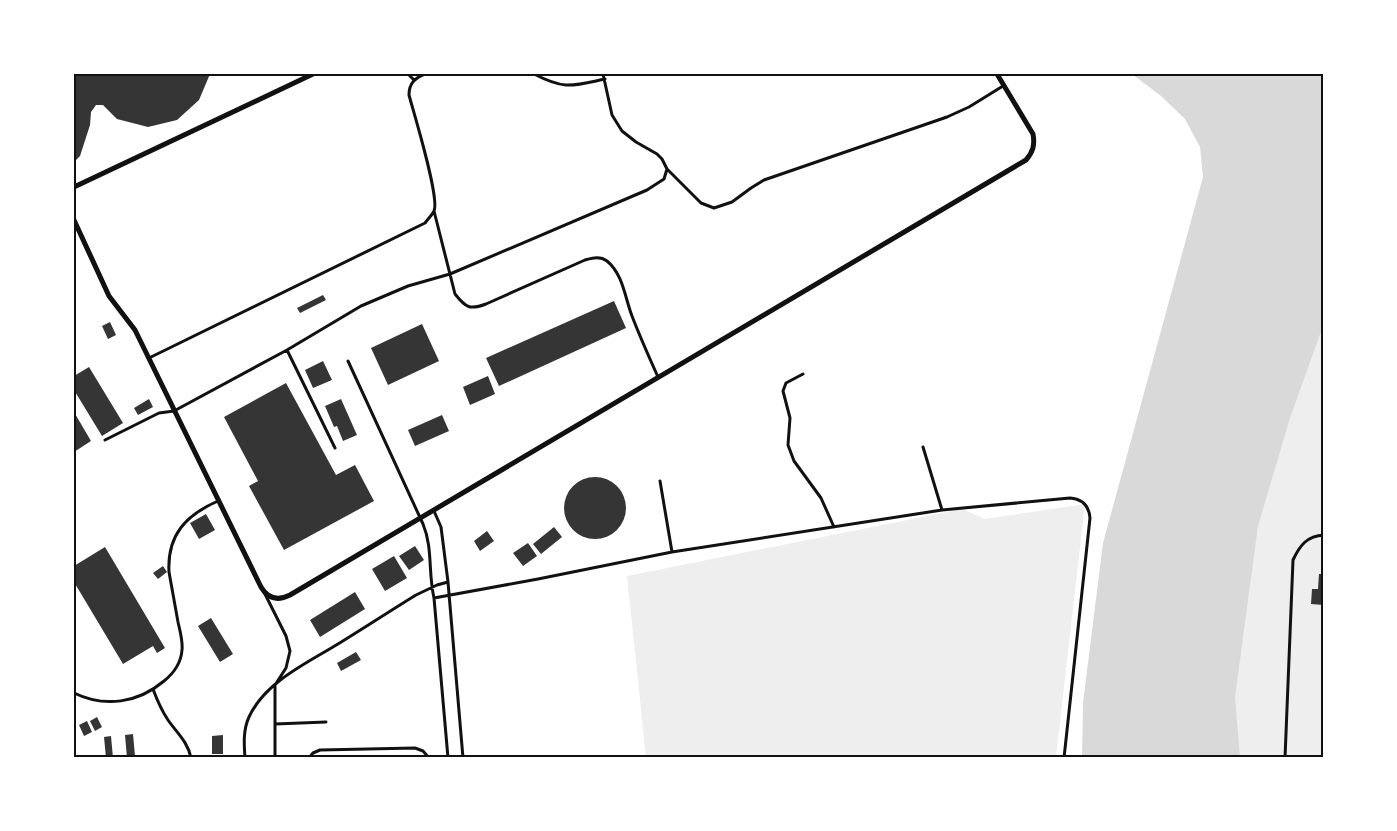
<svg xmlns="http://www.w3.org/2000/svg" width="1397" height="831" font-family="'Playfair Display',serif">
<style>
.green{fill:#eee}
.water{fill:#d9d9d9}
.building{fill:#353535}
.lines{fill:none;stroke-linecap:round;stroke-linejoin:round}
.service{stroke:#111;stroke-width:3}
.minor{stroke:#111;stroke-width:5}
.neatline{fill:none;stroke:#111;stroke-width:2}
</style>
<rect width="100%" height="100%" fill="#fff"/>
<path class="green" d="M1323 189V757H1195Z
M1085 504 1056 757H646L627 576 962 509 985 519Z"/>
<path class="water" d="M1132 74H1323V326L1290 418 1258 526 1235 697 1240 757H1082L1083 703 1103 543 1203 177 1200 147 1185 119 1161 96Z"/>
<path class="building" d="M74 74H210L199 100 177 120 148 127 117 119 103 105H96L91 112 90 125 80 156 74 162Z
M323 295 326 300 300 313 297 308Z
M614 301 626 328 499 386 486 358Z
M110 322 116 335 108 339 102 326Z
M422 324 439 361 388 385 371 348Z
M323 361 332 380 313 388 305 370Z
M89 367 123 423 102 436 74 390V376Z
M488 376 495 394 470 405 463 387Z
M286 383 336 475 355 465 374 501 284 550 249 486 258 481 224 417Z
M149 399 153 407 138 415 134 408Z
M341 399 357 435 343 441 337 426 334 427 325 406Z
M74 412 91 441 74 452Z
M442 415 449 431 415 446 408 430Z
M564 508a31 31 0 1 1 62 0a31 31 0 1 1-62 0Z
M206 514 215 530 199 539 190 523Z
M554 527 562 537 541 554 533 544Z
M487 531 494 541 480 551 474 541Z
M528 543 537 556 523 566 513 553Z
M415 546 424 560 409 570 399 556Z
M105 547 165 648 157 653 153 646 123 664 74 582V566Z
M394 556 407 578 385 591 372 569Z
M163 566 167 572 158 579 153 573Z
M1319 574H1324V605L1311 604 1312 589H1318Z
M355 592 365 609 320 637 310 620Z
M211 618 233 654 220 662 198 626Z
M356 652 361 660 341 671 337 663Z
M97 717 102 727 95 731 90 721Z
M87 721 92 732 84 736 79 725Z
M133 734 135 756 127 758 125 735Z
M223 735V754H212V736Z
M111 736 113 758H106L104 737Z"/>
<g class="lines">
<path class="service" d="M408 74 414 80
M534 74C565 90 572 86 605 79
M603 74 612 115 622 131 636 142 657 154 662 159 667 169 701 203 714 208 732 202 751 188 764 180 947 117 969 107 1003 86
M434 211 455 294C466 308 470 310 486 304L585 260C593 258 600 256 607 261 623 274 625 298 632 316 640 337 649 357 658 377
M287 350 335 448
M149 358 425 223C428 219 432 215 434 211 440 198 414 114 409 95 409 83 415 78 425 74
M348 361 423 524C433 548 428 573 434 598L448 758
M803 374 786 383 783 391 790 418 788 445 794 461 821 498 834 527
M105 440 159 413 174 411 287 350 361 306 408 286 450 274 647 190 664 179 667 169
M923 447 942 510
M660 481 672 552
M434 511 441 527 448 582 463 758
M265 594 286 636 290 651 286 668 275 685V758
M434 598 538 579 672 552 942 510 1070 498C1082 499 1089 506 1090 518L1064 758
M153 689C157 700 162 711 168 720 177 733 188 742 191 758
M74 693C105 708 138 703 164 681 174 673 181 663 182 650 183 641 180 631 178 622 175 605 172 589 169 572 167 535 186 515 218 501
M275 724 326 722
M245 758C244 744 243 730 249 717 265 682 307 663 338 644 364 628 390 611 416 595L437 585 448 582
M309 758 313 753 320 750 415 748 423 751 429 758
M1285 758 1293 560C1300 545 1307 536 1324 535"/>
<path class="minor" d="M74 187 313 74
M74 220 109 296 135 330 261 587C268 599 278 601 290 595L1026 160C1033 152 1035 145 1033 134L997 74"/>
</g>
<rect width="1397" height="831" fill="none" stroke="#ffffff" stroke-width="150"/>
<rect x="75" y="75" width="1247" height="681" class="neatline"/>
</svg>
